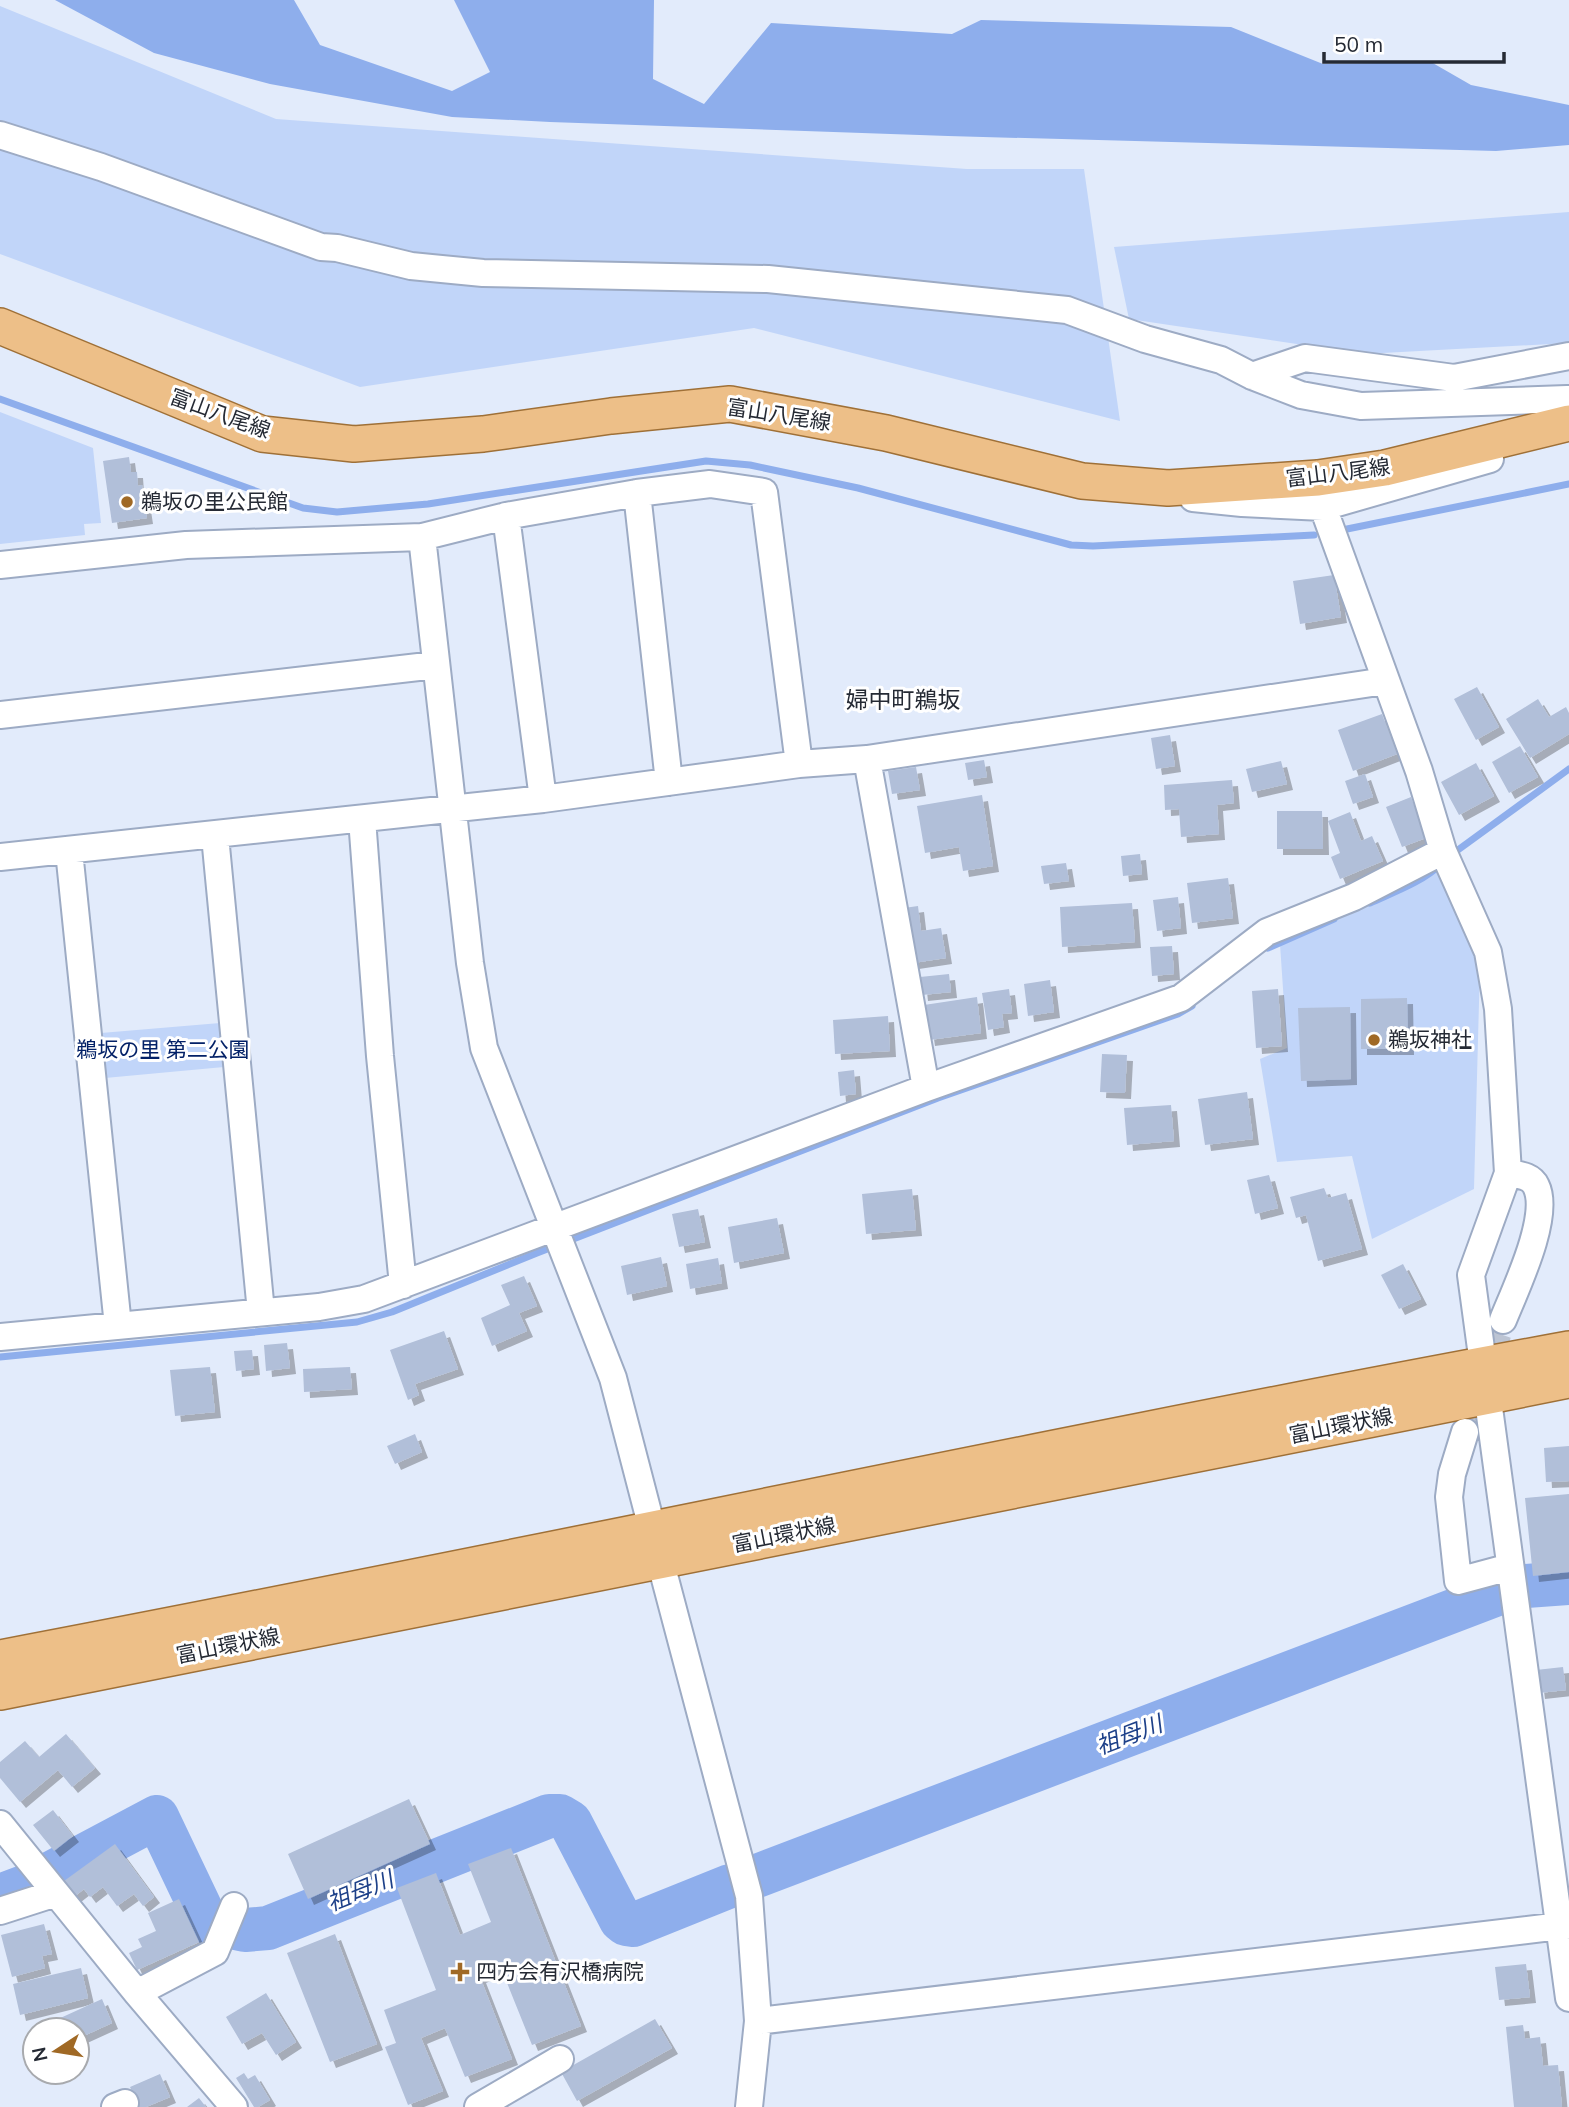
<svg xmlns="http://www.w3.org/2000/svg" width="1569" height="2107" font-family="Mulish,'Noto Sans JP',sans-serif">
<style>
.green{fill:#c1d5f9}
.water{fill:#8eaeec}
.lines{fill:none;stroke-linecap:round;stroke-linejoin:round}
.stream{stroke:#8eaeec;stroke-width:7}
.river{stroke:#8eaeec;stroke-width:44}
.building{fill:#b1bfd9;filter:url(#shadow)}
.minor-tunnel{stroke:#bcc4d3;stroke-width:26;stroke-dasharray:26 13;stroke-linecap:butt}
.minor-casing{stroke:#9dabc4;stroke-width:30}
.major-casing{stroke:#9f7037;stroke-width:38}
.minor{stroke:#fff;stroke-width:26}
.major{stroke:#edbf88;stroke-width:35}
.poi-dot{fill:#a06925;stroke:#fff;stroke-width:2.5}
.labels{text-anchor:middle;stroke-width:6;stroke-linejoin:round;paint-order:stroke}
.street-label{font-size:21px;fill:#252a34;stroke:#fff}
.poi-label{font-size:21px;fill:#252a34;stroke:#fff;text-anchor:start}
.park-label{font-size:21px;fill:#032167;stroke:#fff}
.neighbourhood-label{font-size:23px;fill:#252a34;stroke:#fff}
.water-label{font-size:23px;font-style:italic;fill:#1e4189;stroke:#fff}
</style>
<defs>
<filter id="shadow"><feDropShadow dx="6" dy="6" stdDeviation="0" flood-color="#0004"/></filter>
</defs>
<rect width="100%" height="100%" fill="#e2ebfb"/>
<path class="green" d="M0 6 276 119 967 169H1084L1120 421 754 328 360 387 0 254Z
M1569 212V343L1364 354 1129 319 1114 247Z
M0 412 93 448 101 523 84 524 85 535 0 544Z
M1436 861 1480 965 1474 1189 1372 1239 1352 1156 1277 1162 1260 1059 1287 1048 1280 944Z
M220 1023 224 1067 105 1078 101 1033Z"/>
<path class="water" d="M55 0H294L320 45 452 91 490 72 454 0H654L653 79 704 104 771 23 952 34 981 20 1231 27 1323 64 1431 62 1471 85 1569 105V145L1496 151 948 136 550 122 452 117 270 84 154 53Z"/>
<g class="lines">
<path class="stream" d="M0 399 303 508 337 512 428 504 706 461 750 465 858 488 1071 545 1093 546 1314 535
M1347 529 1569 484
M1451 855 1569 769
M1370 903C1394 892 1423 882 1442 863
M1268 948 1334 919
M0 1357 357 1322 392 1312 537 1253 938 1098 1178 1014 1192 1006"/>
<path class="river" d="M1526 1586 1569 1583
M757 1876 1500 1593
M0 1896 27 1886 157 1817 207 1922 245 1930 268 1928 549 1816H560L570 1822 621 1920 626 1924 633 1925 730 1886"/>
</g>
<path class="building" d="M129 457 131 472H137L138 486 142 485 147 518 112 523 103 461Z
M1334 575 1341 617 1300 624 1293 581Z
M1477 687 1499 727 1476 740 1454 699Z
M1538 699 1549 717 1566 707 1569 713V734L1530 758 1506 719Z
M1382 714 1397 754 1353 771 1338 730Z
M1170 735 1175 766 1156 769 1151 738Z
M1520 746 1538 777 1509 793 1492 762Z
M984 760 987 777 968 780 965 763Z
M1281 761 1287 784 1252 792 1246 769Z
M1476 763 1494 796 1459 815 1441 782Z
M916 767 920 790 892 794 888 771Z
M1365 774 1373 797 1353 804 1345 781Z
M1232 780 1234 803 1217 805 1219 834 1181 837 1179 809 1165 810 1164 785Z
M982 795 993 866 963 871 959 847 925 853 917 806Z
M1411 797 1426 838 1402 847 1386 807Z
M1277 811H1322L1323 849H1277Z
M1350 812 1361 841 1372 836 1383 861 1340 879 1331 857 1340 853 1328 821Z
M1140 854 1142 874 1123 876 1121 856Z
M1066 863 1069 881 1044 884 1041 866Z
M1228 878 1233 918 1192 923 1187 883Z
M1178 897 1181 928 1157 931 1153 900Z
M1132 903 1135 942 1062 947 1060 907Z
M918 906 921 931 941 928 946 958 913 963 904 908Z
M1172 946 1174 974 1152 976 1150 947Z
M949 974 951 992 922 995 920 977Z
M1050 980 1054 1012 1028 1016 1024 984Z
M1009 989 1012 1013 1002 1014 1004 1027 988 1030 982 993Z
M1278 989 1282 1046 1256 1048 1252 991Z
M977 997 981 1033 929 1040 924 1005Z
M1407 998 1408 1049H1361V999Z
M1350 1007 1351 1079 1301 1081 1298 1008Z
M888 1016 890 1051 835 1054 833 1020Z
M1102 1054 1127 1055 1125 1093 1100 1092Z
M854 1070 856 1094 840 1096 838 1072Z
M1247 1092 1253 1139 1205 1145 1198 1099Z
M1171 1105 1174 1141 1127 1145 1124 1108Z
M1269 1175 1278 1208 1255 1214 1247 1180Z
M1324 1188 1328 1198 1346 1193 1362 1249 1318 1261 1306 1215 1296 1218 1290 1197Z
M912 1189 916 1230 866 1234 862 1194Z
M698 1209 705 1242 679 1247 672 1214Z
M777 1218 784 1253 734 1263 728 1227Z
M661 1257 667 1286 627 1295 621 1266Z
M718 1258 722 1283 690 1289 686 1264Z
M1403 1264 1421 1299 1399 1309 1381 1275Z
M524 1276 537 1306 519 1313 527 1331 492 1346 481 1318 510 1305 501 1285Z
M444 1331 458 1369 415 1384 419 1395 408 1400 390 1350Z
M287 1343 290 1368 266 1371 264 1345Z
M252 1350 254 1369 236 1371 234 1351Z
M210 1367 215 1412 175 1416 170 1370Z
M350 1367 352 1389 304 1392 303 1369Z
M415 1434 422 1452 395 1464 387 1446Z
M1569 1446V1481L1546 1482 1544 1448Z
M1569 1494V1572L1533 1576 1525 1498Z
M1563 1667 1566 1690 1539 1693 1536 1670Z
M66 1734 95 1768 72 1787 58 1770 20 1802 0 1778V1762L25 1741 39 1757Z
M409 1799 430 1844 308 1899 288 1854Z
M53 1810 73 1836 54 1851 33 1825Z
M115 1844 154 1897 143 1906 134 1894 117 1906 103 1887 90 1897 84 1889 75 1896 64 1881Z
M511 1848 581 2026 532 2045 501 1968 480 1977 512 2059 465 2077 445 2028 421 2038 443 2091 408 2105 385 2047 396 2043 384 2010 436 1990 397 1888 436 1873 460 1935 491 1922 468 1864Z
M179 1899 199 1942 137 1970 129 1953 142 1947 138 1939 156 1931 148 1913Z
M44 1924 52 1954 42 1956 45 1968 12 1977 1 1935Z
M335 1934 377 2044 330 2062 287 1953Z
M1526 1964 1530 1997 1499 2000 1495 1967Z
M81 1968 88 1998 20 2015 13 1984Z
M266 1993 296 2042 276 2055 262 2033 242 2044 226 2017Z
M102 1999 112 2023 77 2039V2030H61L56 2020Z
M655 2019 672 2048 577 2101 561 2072Z
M1523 2025 1525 2039 1540 2037 1543 2066 1558 2065 1562 2107H1514L1506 2027Z
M244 2073 248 2079 255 2075 270 2100 258 2107H254L236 2078Z
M160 2074 170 2097 146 2107H139L130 2087Z
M199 2098 206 2107H187Z"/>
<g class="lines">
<path class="minor-tunnel" d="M1465 1432 1503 1320"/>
<defs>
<path id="minor" d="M0 135 101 167 321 247 337 248 411 266 483 273 768 279 1067 310 1145 339 1221 360 1252 376 1301 395 1361 406 1567 399 1569 402
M1252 376 1305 358 1454 378 1569 356
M637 493 669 782
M1193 498 1242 503 1323 507 1490 459
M1323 507 1419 771 1443 851 1488 952 1498 1009 1508 1173 1471 1275 1569 1998
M506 516 543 799
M422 537 470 963 484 1048 613 1378 652 1528
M0 565 186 545 422 537 506 516 637 493 710 484 764 492 799 764
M0 715 436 665
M867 759 926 1088
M362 819 380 1056 403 1285
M215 836 261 1312
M69 851 118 1326
M0 857 543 799 799 764 867 759 1385 681
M1503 1320C1515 1290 1551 1216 1536 1186 1531 1175 1518 1175 1508 1173
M0 1337 319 1307 364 1299 926 1088 1181 998 1267 932 1354 897 1443 851
M1465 1432 1452 1474 1449 1497 1458 1581 1510 1567
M660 1560 749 1896 758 2021 749 2107
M0 1824 137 1993 234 2107
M0 1911 56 1893
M137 1993 215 1952 234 1906
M758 2021 1569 1925
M115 2107 125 2103
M478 2107 560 2059"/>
<path id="major" d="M0 326 262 434 354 444 483 434 611 416 730 404 886 433 1082 481 1168 488 1318 478 1385 468 1569 423
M0 1658C524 1559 1045 1445 1569 1349
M0 1692 1569 1380"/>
</defs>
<use href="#minor" class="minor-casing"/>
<use href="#major" class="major-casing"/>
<use href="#minor" class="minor"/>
<use href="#major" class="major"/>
</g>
<g class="poi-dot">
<circle cx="127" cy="502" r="7"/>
<circle cx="1374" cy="1040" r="7"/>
<path d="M456.5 1961.5h7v7h7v7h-7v7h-7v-7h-7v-7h7z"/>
</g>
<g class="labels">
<g class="street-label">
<text transform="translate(220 414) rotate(20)" y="7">富山八尾線</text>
<text transform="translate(779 415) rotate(9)" y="7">富山八尾線</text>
<text transform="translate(1338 473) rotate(-7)" y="7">富山八尾線</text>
<text transform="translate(1341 1426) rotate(-11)" y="7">富山環状線</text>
<text transform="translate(784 1535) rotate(-11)" y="7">富山環状線</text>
<text transform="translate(228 1646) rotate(-11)" y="7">富山環状線</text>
</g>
<g class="poi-label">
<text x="141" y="509">鵜坂の里公民館</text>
<text x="1388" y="1047">鵜坂神社</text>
<text x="476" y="1979">四方会有沢橋病院</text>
</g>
<g class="park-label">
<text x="163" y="1057">鵜坂の里 第二公園</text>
</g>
<g class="neighbourhood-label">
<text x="903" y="708">婦中町鵜坂</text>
</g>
<g class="water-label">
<text transform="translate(1129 1735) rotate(-21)" y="8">祖母川</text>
<text transform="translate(360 1891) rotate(-22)" y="8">祖母川</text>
</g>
</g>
<g transform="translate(56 2051) rotate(258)"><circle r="33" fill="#ffffff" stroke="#a8aaae" stroke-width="2"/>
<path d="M0-5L12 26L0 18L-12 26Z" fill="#a06925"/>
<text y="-10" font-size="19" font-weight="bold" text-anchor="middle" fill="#252a34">N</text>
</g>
<path d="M1324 52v10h180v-10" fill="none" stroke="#252a34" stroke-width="3.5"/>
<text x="1334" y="52" font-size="21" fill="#252a34" stroke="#ffffff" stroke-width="5" paint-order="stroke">50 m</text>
</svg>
